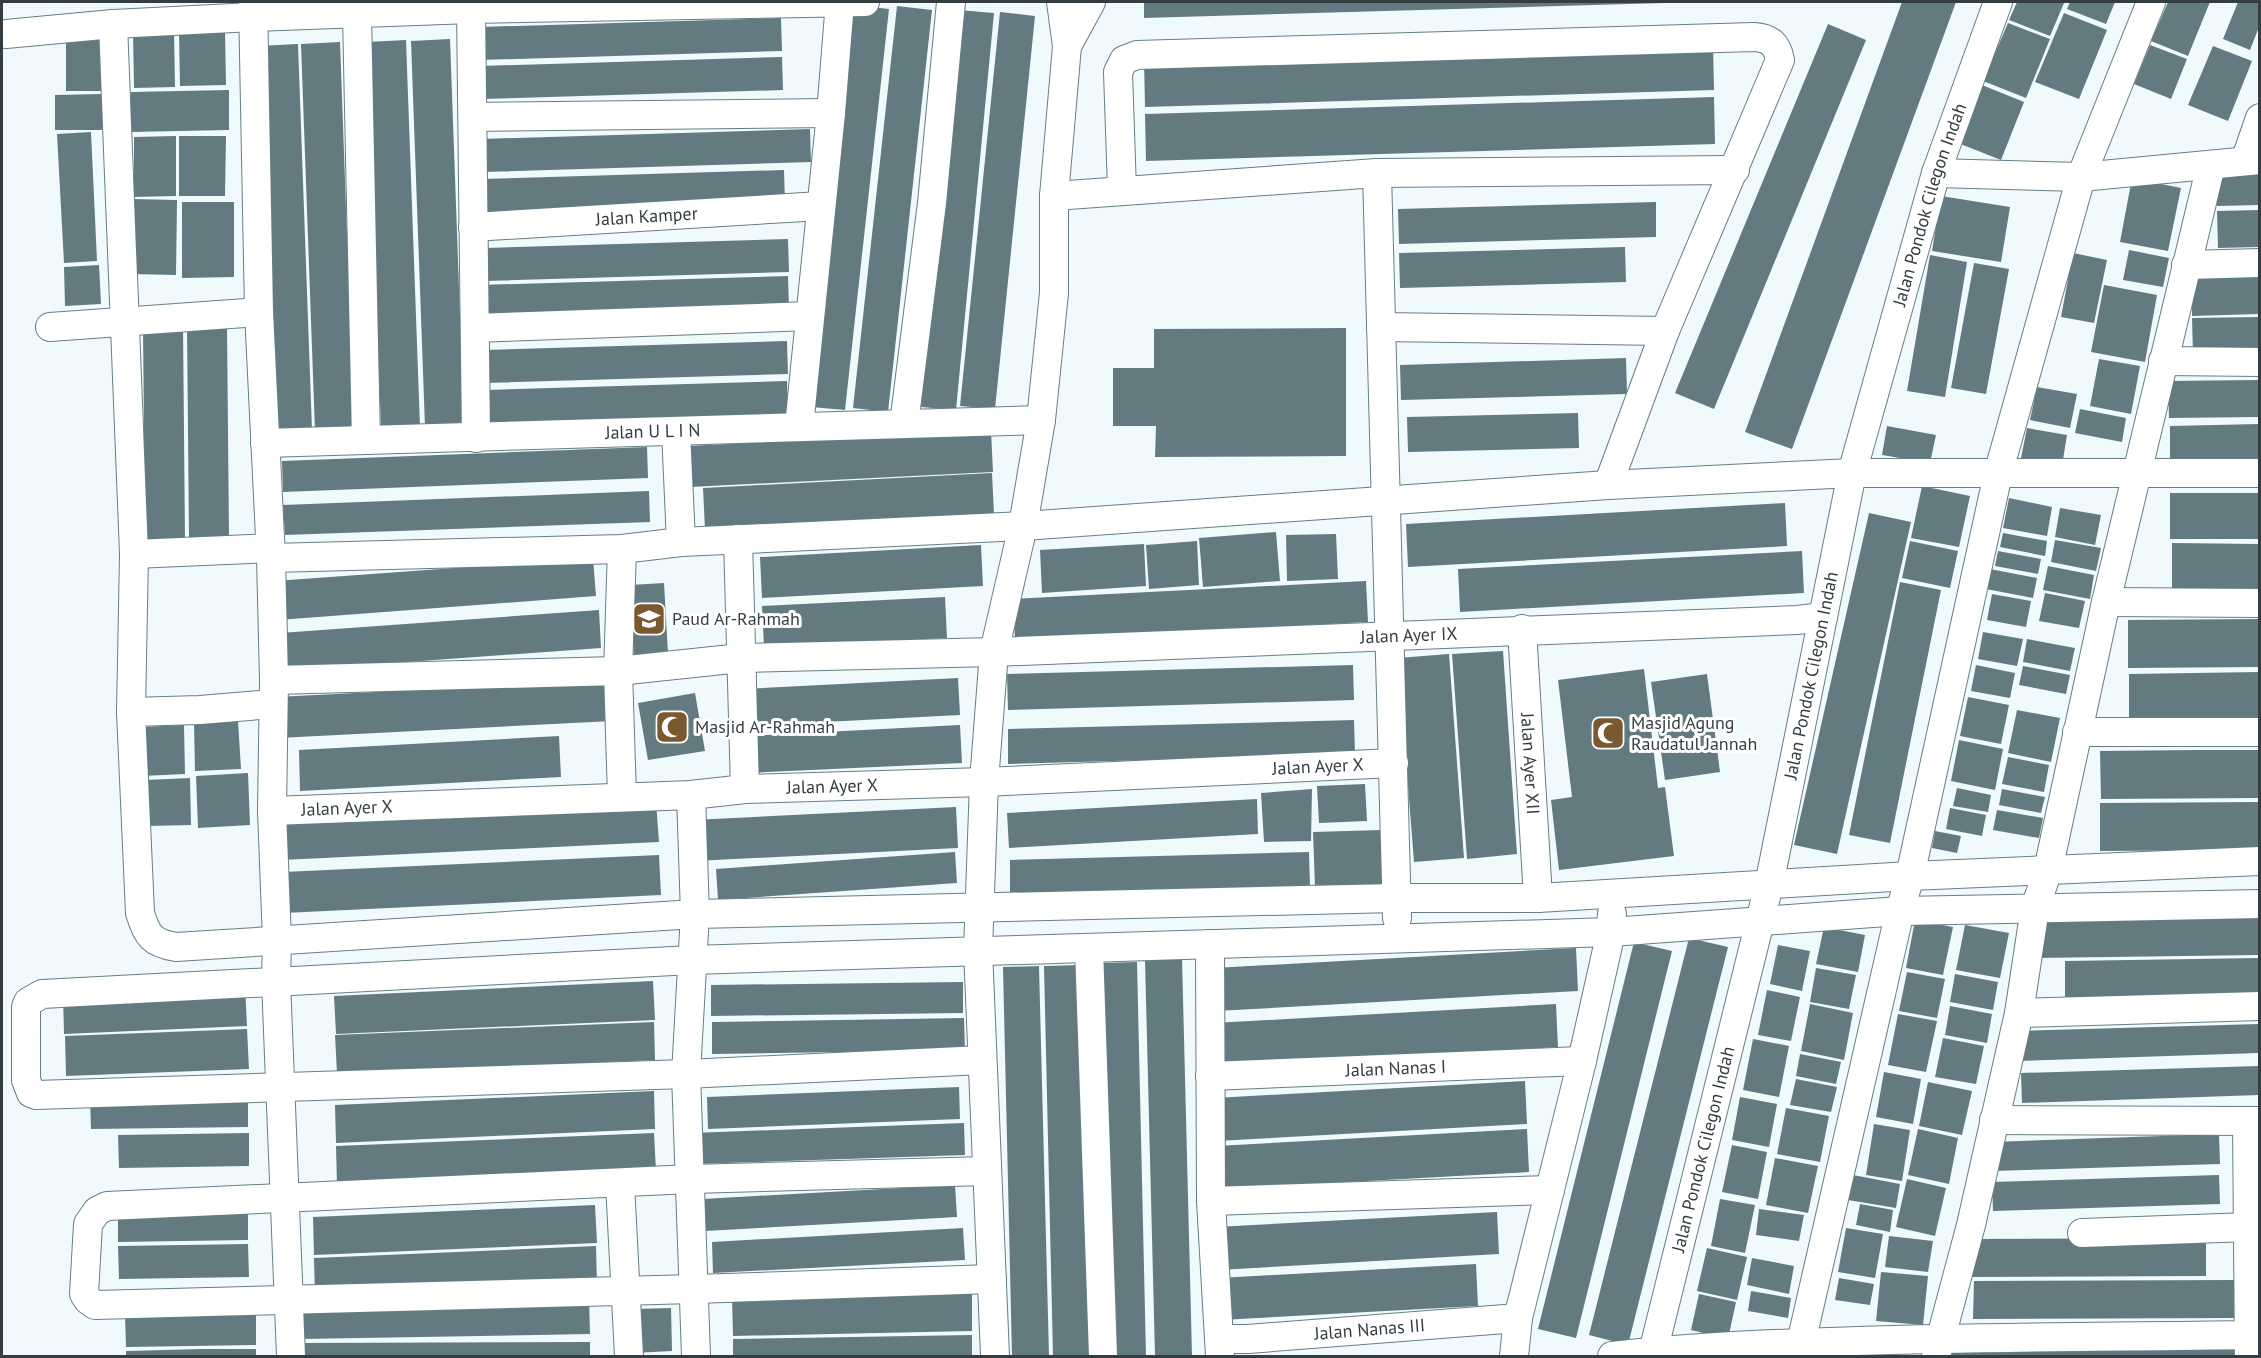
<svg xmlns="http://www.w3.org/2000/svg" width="2261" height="1358" font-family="'PT Sans',sans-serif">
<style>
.building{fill:#647a81}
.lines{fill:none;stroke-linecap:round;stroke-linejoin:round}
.minor-casing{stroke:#677d85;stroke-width:30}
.minor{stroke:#fff;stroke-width:28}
.labels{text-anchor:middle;stroke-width:6;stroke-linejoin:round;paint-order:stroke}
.street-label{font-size:18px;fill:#343d41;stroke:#fff}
.poi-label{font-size:18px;fill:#343d41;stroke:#fff;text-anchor:start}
</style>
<rect width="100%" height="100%" fill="#f0fafd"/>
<path class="building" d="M1144 2H1664V3L1144 18Z
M1902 2H1956L1792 449 1745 432Z
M2017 2 2064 3 2050 36 2009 20Z
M2070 2H2115L2106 24 2067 9Z
M2168 2H2210L2188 56 2151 41Z
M2238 2H2259V27L2250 50 2223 39Z
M853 5 889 9 845 410 811 407Z
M897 6 932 10 888 412 853 408Z
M959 10 994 13 956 410 921 407Z
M1000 12 1035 16 995 409 960 406Z
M2064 13 2107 30 2079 99 2035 82Z
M781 18 782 51 480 60 479 27Z
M2008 23 2050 39 2026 98 1983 81Z
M1828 24 1866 40 1714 409 1675 393Z
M225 30 226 85 180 86 179 31Z
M174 31 175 87 134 88 133 32Z
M103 35V91H66V36Z
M450 39 464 426 425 427 411 41Z
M406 40 420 427 381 428 367 42Z
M340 42 354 429 315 431 301 44Z
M298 44 312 430 273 432 259 46Z
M1713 44 1714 90 1145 107 1144 60Z
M2150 45 2187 59 2171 99 2134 84Z
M2213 46 2252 61 2228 121 2188 105Z
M782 57 783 90 481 99 480 66Z
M1982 85 2024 102 2001 160 1958 143Z
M229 90V130L131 132V92Z
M102 94V130H55V95Z
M1714 97 1715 144 1146 161 1145 114Z
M810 129 811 162 482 172 481 139Z
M91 132 97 261 64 263 57 134Z
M176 136V196L134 197V137Z
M179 136H226L225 196H179Z
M2259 168V205L2217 206V169Z
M784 170 785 203 483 212 482 179Z
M2132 178 2181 188 2168 251 2120 242Z
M1941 196 2010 207 2001 262 1932 251Z
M133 199 177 200 176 275 132 274Z
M182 202H234V277L182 278Z
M1656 202V237L1399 244 1398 209Z
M2259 210V247L2218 248 2217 211Z
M788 239 789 272 486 281V248Z
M1625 247 1626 282 1400 288 1399 253Z
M2129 250 2169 258 2163 287 2123 280Z
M2073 253 2107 260 2094 323 2061 317Z
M1930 255 1967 262 1945 397 1907 391Z
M1974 263 2009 269 1986 394 1951 388Z
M99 265 101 304 65 306 64 267Z
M788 276 789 309 479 318 478 285Z
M2259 277V314L2192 316V279Z
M2104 285 2157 295 2145 362 2091 352Z
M2259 317V354L2193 356 2192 318Z
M183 324 185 539H145L143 325Z
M227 324 229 538 189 539 187 325Z
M1346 328V456L1155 457 1156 426H1113V368H1154V329Z
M787 341 788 374 486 383 485 350Z
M1626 358 1627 394 1401 400 1400 365Z
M2099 359 2140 366 2131 414 2090 406Z
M2259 380V417L2169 418 2168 381Z
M787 381 788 414 486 423V390Z
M2037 387 2077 394 2070 428 2030 420Z
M2080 409 2126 418 2122 442 2075 433Z
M1578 413 1579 448 1408 452 1407 417Z
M2259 424V461L2170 463V426Z
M1887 426 1936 435 1930 463 1882 455Z
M2027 428 2067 435 2062 466 2021 458Z
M991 431 993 472 690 487 688 446Z
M647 447 648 478 283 492 282 461Z
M992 473 994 514 705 529 703 488Z
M1922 486 1970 496 1959 547 1911 538Z
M649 491 650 522 285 535 283 505Z
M2170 493H2259V539H2170Z
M2009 498 2052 507 2047 536 2003 528Z
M1785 503 1787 546 1408 567 1406 524Z
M2060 508 2101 515 2095 545 2055 537Z
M1869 513 1911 522 1837 854 1794 845Z
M1276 532 1280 581 1203 587 1199 538Z
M2003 533 2047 541 2045 556 2000 547Z
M1336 534 1338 579 1287 581 1286 535Z
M2055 540 2101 548 2096 571 2051 562Z
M1197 541 1199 585 1149 589 1146 545Z
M1910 541 1958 551 1950 588 1902 578Z
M2172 543 2259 544V589H2172Z
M1144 544 1146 586 1042 593 1040 550Z
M981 545 983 586 762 598 760 557Z
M1802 551 1804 593 1460 612 1458 569Z
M1998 551 2041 559 2038 574 1995 566Z
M593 558 596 596 278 620 275 581Z
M2048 566 2094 575 2090 599 2043 590Z
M1990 569 2037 578 2033 598 1986 589Z
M1366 581 1368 622 1015 640 1013 599Z
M1900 582 1941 590 1890 843 1849 835Z
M664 583 668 653 634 655 630 585Z
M2045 593 2085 601 2079 628 2039 621Z
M1992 594 2031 601 2026 627 1987 620Z
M945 597 947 638 764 647 762 606Z
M599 610 601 648 283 671 280 633Z
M2259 619V667L2128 668V620Z
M1983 632 2023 639 2017 666 1978 659Z
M2027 639 2075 648 2070 671 2023 662Z
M1503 651 1517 854 1467 859 1452 654Z
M1449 654 1464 858 1414 862 1398 658Z
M1353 665 1354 700 1008 710 1007 674Z
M1976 665 2015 673 2010 698 1971 691Z
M2023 666 2070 675 2066 694 2019 685Z
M1644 669 1658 788 1665 787 1674 856 1559 870 1551 800 1572 797 1558 680Z
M2259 672V721L2129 722V674Z
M1707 674 1720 772 1665 780 1651 682Z
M958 678 960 715 746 726 744 689Z
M611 680 612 721 278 738 276 697Z
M695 693 705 751 648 760 638 703Z
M1968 697 2009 705 2001 744 1960 736Z
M2017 710 2060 718 2051 762 2008 753Z
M1354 720 1355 754 1008 764V729Z
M238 721 241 769 195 771 194 723Z
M184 725 185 774 142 776 141 727Z
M960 725 962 763 748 773 746 736Z
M559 736 561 777 300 791 299 750Z
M1959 740 2003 749 1995 790 1951 781Z
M2200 750H2259V798L2101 799 2100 751Z
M2008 757 2049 765 2044 792 2002 784Z
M248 773 250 825 198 828 196 776Z
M190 778 191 825 147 826 146 780Z
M1365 784 1367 821 1319 823 1317 786Z
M1957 788 1991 795 1988 812 1953 806Z
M1312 789 1311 841 1264 842 1261 793Z
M2002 789 2045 797 2041 813 1999 805Z
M1257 799 1258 834 1009 848 1007 813Z
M656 802 659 842 282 860 281 819Z
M2259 802V850L2100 851V803Z
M956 807 958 848 695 861 693 820Z
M1950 808 1986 815 1982 836 1946 829Z
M1997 810 2043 818 2039 838 1993 830Z
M1382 830 1384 885 1315 887 1313 832Z
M1935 831 1961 836 1957 853 1932 848Z
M955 852 957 883 718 900 716 869Z
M1309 852 1310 887 1010 895V860Z
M659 855 661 895 284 913 283 872Z
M2259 915V955L2035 958V918Z
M1915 920 1953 927 1943 975 1906 968Z
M1965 925 2009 933 2000 978 1956 970Z
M1824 927 1865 935 1858 972 1816 964Z
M1689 938 1728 947 1628 1345 1589 1335Z
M1634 942 1672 951 1576 1338 1538 1329Z
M1778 945 1810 951 1802 991 1770 984Z
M1576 948 1578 991 1216 1011 1214 968Z
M1182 958 1192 1356H1155L1145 960Z
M2259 958V997L2065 1000V961Z
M1137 962 1146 1356H1110L1100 963Z
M1081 965 1090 1356H1053L1044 966Z
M1039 966 1049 1356H1012L1003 967Z
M1816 968 1856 975 1849 1009 1810 1002Z
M1907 972 1945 979 1937 1018 1899 1011Z
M1955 974 1998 982 1993 1010 1950 1002Z
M653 981 655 1020 336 1034 334 996Z
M963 982V1013L711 1016V985Z
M245 986 247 1026 64 1034 63 994Z
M1767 990 1800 997 1791 1041 1758 1035Z
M1556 1004 1558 1047 1217 1066 1214 1023Z
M1810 1004 1853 1013 1844 1060 1801 1051Z
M1950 1006 1992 1014 1987 1043 1945 1035Z
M1898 1014 1937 1021 1926 1072 1888 1065Z
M964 1018 965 1050 712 1054V1022Z
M654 1022 655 1060 337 1074 335 1035Z
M2259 1024V1053L2017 1061 2016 1031Z
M247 1029 249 1069 66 1076 65 1036Z
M1943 1038 1984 1046 1976 1084 1935 1077Z
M1753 1039 1789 1046 1779 1097 1743 1090Z
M1800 1054 1841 1062 1836 1084 1796 1076Z
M2259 1066V1095L2022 1103 2021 1073Z
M1884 1072 1921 1079 1913 1124 1876 1117Z
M1796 1079 1837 1087 1831 1112 1790 1105Z
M1525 1081 1527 1124 1217 1141 1215 1098Z
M1928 1082 1972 1091 1962 1135 1919 1126Z
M959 1087 960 1119 708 1129 707 1097Z
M654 1091 655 1129 336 1143 335 1105Z
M248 1094V1127L91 1129 90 1096Z
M1740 1097 1777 1104 1769 1147 1732 1140Z
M1786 1108 1829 1116 1820 1162 1777 1154Z
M964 1123 965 1155 693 1164 692 1133Z
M1874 1124 1910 1130 1902 1181 1866 1175Z
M1527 1129 1529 1172 1218 1189 1216 1146Z
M1918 1129 1958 1138 1949 1184 1908 1175Z
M249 1133V1166L119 1168 118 1135Z
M654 1133 656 1171 337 1185 336 1146Z
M2219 1134 2220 1164 1993 1171 1992 1142Z
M1732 1145 1767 1152 1758 1199 1722 1192Z
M1775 1158 1818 1166 1808 1213 1766 1205Z
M1853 1175 1900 1184 1896 1208 1848 1200Z
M2219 1175 2220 1204 1993 1211 1992 1182Z
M1907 1179 1946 1188 1935 1236 1896 1227Z
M955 1185 957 1217 705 1231 703 1199Z
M1720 1199 1755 1205 1745 1253 1711 1246Z
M1860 1204 1893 1210 1890 1232 1856 1225Z
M595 1205 597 1243 314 1255 313 1217Z
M248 1207V1240L118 1242V1209Z
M1759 1209 1804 1215 1799 1241 1756 1235Z
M1497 1212 1499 1254 1218 1270 1216 1227Z
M963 1228 965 1260 713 1273 712 1242Z
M1846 1228 1883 1234 1875 1278 1838 1272Z
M1889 1236 1933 1241 1928 1272 1885 1267Z
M2206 1238V1276L1971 1277 1970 1239Z
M248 1244 249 1277 119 1279 118 1246Z
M596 1246 597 1285 315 1297 314 1258Z
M1707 1248 1747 1257 1737 1300 1697 1291Z
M1752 1258 1794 1266 1789 1294 1747 1285Z
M1476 1264 1478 1306 1221 1320 1219 1278Z
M1881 1272 1928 1276 1923 1325 1876 1321Z
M1839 1278 1874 1284 1870 1305 1835 1300Z
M2236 1280V1318L1973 1319 1974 1281Z
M1751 1291 1791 1298 1788 1318 1748 1311Z
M972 1293V1331L733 1336 732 1297Z
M1699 1294 1736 1302 1728 1339 1691 1330Z
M589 1297 590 1334 300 1339 299 1302Z
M671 1308 672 1351 634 1353 633 1309Z
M256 1312V1345L126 1347 125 1314Z
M972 1335V1356H733V1339Z
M2239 1340V1356H1940V1343Z
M590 1342V1356H300V1343Z
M201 1349H256V1356H126V1351Z"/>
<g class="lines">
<defs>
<g id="minor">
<path d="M253 2 259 312 271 558 274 680 272 811 277 941 276 981 291 1356"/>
<path d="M471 9 476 438"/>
<path d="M357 14 366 440"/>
<path d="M113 24 134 554 131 712"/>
<path d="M6 34 113 24 253 17 471 9 865 2"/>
<path d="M1067 46 1091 2"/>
<path d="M474 117 831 113"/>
<path d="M2245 161 2260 118"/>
<path d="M1377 173 1397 918"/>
<path d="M1936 173 2081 177 2260 160"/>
<path d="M1122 190 1118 72 1124 60 1137 55 1754 37C1770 38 1777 44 1780 60L1665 331 1608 485"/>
<path d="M1054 196 1377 173 1735 170"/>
<path id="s1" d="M473 227 821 206"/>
<path d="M2186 265 2260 263"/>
<path d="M50 327 259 312"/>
<path d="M1381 327 1665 331"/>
<path d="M475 328 810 316"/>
<path d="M2163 361 2260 362"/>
<path d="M904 424 932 203 951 2"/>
<path d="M799 427 831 113 840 2"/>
<path d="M676 431 681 542"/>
<path id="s2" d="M265 443 1041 420"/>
<path d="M738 539 745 789"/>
<path d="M622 549 618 671 622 797"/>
<path d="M134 554 271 548"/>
<path d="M271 558 622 549 681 542 1023 526 1608 485 1852 473H2260"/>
<path d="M2106 602 2260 603"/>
<path id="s3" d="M1522 629 1538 898"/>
<path id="s4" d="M274 680 618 671 741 658 994 652 1797 620 1823 617"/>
<path d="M272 704 200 710 131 712 140 913C147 936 152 943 176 947L695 914 1396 898H1538L1910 876 2260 861"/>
<path d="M2077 732H2260"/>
<path d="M691 795 695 914 686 1074 696 1356"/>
<path id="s5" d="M272 811 691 795 745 789 984 782 1394 763"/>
<path d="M1210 944 1211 1201 1220 1356"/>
<path d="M1089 948 1103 1356"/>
<path d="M2019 1013 2260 1006"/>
<path d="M982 1060 686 1074 36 1095 31 1093 26 1080V1007L28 1002 42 994 692 960 1611 932 1900 911 2260 904"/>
<path id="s6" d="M1210 1076 1582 1061"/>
<path d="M1994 1120 2260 1121"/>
<path d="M2247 1121 2249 1356"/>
<path d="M987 1171 691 1179 107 1206 97 1211 88 1224 84 1294 88 1300 95 1305 694 1289 992 1279"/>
<path d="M620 1184 629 1356"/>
<path d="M1211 1201 1550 1190"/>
<path d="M2082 1233 2249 1227"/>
<path id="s7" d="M1220 1339H1248L1518 1318"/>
<path d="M995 1356 978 950 984 782 994 652 1023 526 1041 420 1054 293V196L1067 46 1061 2"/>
<path d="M1514 1356 1518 1318 1582 1061 1611 932 1612 914"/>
<path d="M1612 1356C1693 1346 1776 1344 1857 1341 1988 1337 2118 1337 2249 1335"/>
<path id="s8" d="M1652 1356 1769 885 1852 473 1936 173 1998 2"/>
<path d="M1798 1356 1900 911 1910 876 1998 474 2081 177 2151 2"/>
<path d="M1936 1356 1971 1225 2019 1013 2035 908 2048 870 2106 602 2211 165"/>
</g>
</defs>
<use href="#minor" class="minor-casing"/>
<use href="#minor" class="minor"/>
</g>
<defs>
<symbol id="school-square" viewBox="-11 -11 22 22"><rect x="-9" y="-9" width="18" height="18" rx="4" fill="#7a5930" stroke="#fff"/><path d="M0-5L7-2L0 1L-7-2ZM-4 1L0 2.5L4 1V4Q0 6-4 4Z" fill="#fff"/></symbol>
<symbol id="mosque-square" viewBox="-11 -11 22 22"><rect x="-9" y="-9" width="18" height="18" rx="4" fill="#7a5930" stroke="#fff"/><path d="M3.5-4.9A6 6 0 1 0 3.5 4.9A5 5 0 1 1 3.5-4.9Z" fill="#fff"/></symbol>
</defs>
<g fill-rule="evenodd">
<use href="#school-square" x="630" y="600" width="38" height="38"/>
<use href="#mosque-square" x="653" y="708" width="38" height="38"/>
<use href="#mosque-square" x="1589" y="714" width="38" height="38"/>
</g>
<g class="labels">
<g class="street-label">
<text dy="6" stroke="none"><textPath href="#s8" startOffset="1185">Jalan Pondok Cilegon Indah</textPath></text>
<text dy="6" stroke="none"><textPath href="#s1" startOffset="174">Jalan Kamper</textPath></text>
<text dy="6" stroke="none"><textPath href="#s2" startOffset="388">Jalan U L I N</textPath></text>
<text dy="6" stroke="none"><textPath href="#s4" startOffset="1136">Jalan Ayer IX</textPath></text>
<text dy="6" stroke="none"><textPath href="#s8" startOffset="699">Jalan Pondok Cilegon Indah</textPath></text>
<text dy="6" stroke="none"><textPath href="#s3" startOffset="135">Jalan Ayer XII</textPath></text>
<text dy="6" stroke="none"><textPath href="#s5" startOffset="1047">Jalan Ayer X</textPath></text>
<text dy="6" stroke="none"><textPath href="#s5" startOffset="561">Jalan Ayer X</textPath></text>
<text dy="6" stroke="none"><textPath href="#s5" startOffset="75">Jalan Ayer X</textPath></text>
<text dy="6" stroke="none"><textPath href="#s6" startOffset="186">Jalan Nanas I</textPath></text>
<text dy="6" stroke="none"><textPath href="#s8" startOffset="213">Jalan Pondok Cilegon Indah</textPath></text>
<text dy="6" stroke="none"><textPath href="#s7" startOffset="150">Jalan Nanas III</textPath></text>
</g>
<g class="poi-label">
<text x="672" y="625">Paud Ar-Rahmah</text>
<text x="1631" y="729">Masjid Agung<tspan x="1631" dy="21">Raudatul Jannah</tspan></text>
<text x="695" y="733">Masjid Ar-Rahmah</text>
</g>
</g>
<rect width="2261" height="1358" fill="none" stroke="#343d41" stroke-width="6"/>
</svg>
